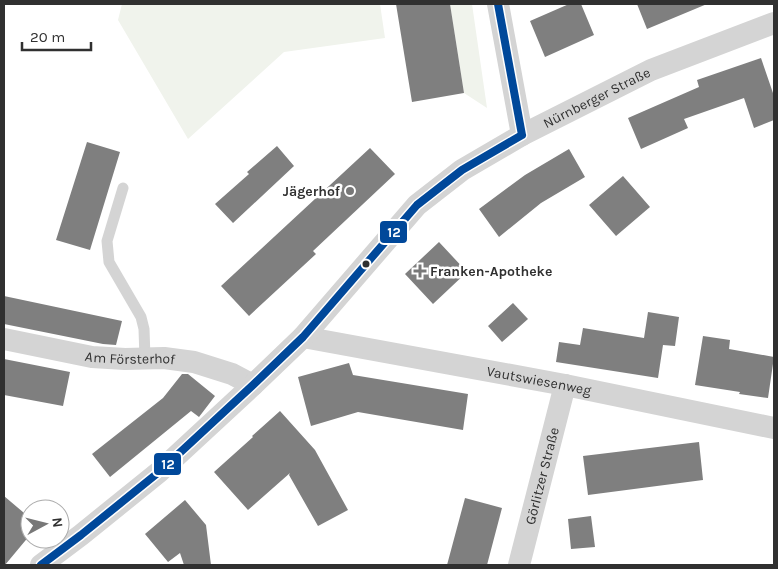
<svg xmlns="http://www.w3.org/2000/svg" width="778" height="569" font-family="Karla,sans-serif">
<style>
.green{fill:#f0f3ec}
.building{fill:#7f7f7f}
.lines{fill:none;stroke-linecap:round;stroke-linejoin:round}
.service{stroke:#d4d4d4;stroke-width:11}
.minor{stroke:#d4d4d4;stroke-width:22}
.bus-1-casing{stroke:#fff;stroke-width:11}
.bus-1{stroke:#00489a;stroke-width:8}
.poi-dot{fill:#787878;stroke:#fff;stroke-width:2}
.bus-dot{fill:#303030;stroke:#fff;stroke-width:2}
.labels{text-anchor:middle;stroke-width:5;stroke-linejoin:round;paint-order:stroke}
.street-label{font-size:14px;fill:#303030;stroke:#fff}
.poi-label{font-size:14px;font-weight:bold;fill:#303030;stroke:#fff;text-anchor:end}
.line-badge{stroke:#fff;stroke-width:2}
.badge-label{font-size:14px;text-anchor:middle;font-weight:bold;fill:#fff}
</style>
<rect width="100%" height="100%" fill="#fff"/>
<path class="green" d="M122 4H380L385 38 284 52 188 139 118 20Z
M450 4H472L487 108 464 93Z"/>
<path class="building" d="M396 4H450L464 93 412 102Z
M569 4H581L594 35 545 57 530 21Z
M637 4H707L647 29Z
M761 58 774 96V120L754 128 744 98 684 119 688 128 641 149 628 118 699 87 697 80Z
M87 142 120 152 90 250 56 240Z
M277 146 294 166 233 223 215 204 249 174 247 172Z
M370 148 395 174 313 251 316 254 249 316 221 286Z
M569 149 585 177 541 203 499 237 479 209 525 175Z
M623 176 650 207 616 236 589 205Z
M439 242 467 272 433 304 405 274Z
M4 296 122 321 116 345 103 344 4 324Z
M513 303 528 319 502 342 488 326Z
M648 312 679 317 675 346 663 345 658 378 556 362 559 342 580 345 583 328 644 338Z
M703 336 730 340 729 349 774 357 768 398 739 394 740 392 695 385Z
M4 359 70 372 63 406 4 395Z
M349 363 353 375 468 394 463 430 358 412 311 426 298 377Z
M182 374H188L215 396 199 417 191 411 110 477 92 454 163 398Z
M280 411 315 450 348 510 318 526 289 475 290 473 248 510 214 472 253 437 252 436Z
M699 442 703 480 588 495 583 456Z
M4 496 30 518V535L5 565Z
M465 498 502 508 487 565H447Z
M185 500 206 525 211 565H184L180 553 168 562 145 534Z
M591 516 595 547 571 549 568 519Z"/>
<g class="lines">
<path class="service" d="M123 188 107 241 109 262 141 317 144 329 145 358"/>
<g class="minor">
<path d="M498 4 522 135"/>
<path id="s1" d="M303 337 565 385 774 428"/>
<path id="s2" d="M4 339 92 357 125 359 164 358 194 362 232 374 253 385"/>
<path id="s3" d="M41 565 81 535 159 472 253 385 303 337 417 205 462 170 522 135 651 70 774 23"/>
<path id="s4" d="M519 565 565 385"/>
</g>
<defs>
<path id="bus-1" d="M498 4 522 135
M41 565 81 535 159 472 253 385 303 337 417 205 462 170 522 135"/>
</defs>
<use href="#bus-1" class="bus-1-casing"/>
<use href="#bus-1" class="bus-1"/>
</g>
<g class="poi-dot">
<circle cx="350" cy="191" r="5"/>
<path d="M417.5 263.5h5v5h5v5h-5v5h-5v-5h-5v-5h5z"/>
</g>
<circle class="bus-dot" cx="366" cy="264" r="4.5"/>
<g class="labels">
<g class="street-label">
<text dy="5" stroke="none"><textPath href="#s3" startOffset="732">Nürnberger Straße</textPath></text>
<text dy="5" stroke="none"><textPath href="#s2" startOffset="128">Am Försterhof</textPath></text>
<text dy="5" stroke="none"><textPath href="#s1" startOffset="240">Vautswiesenweg</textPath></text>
<text dy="5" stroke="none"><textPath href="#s4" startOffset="92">Görlitzer Straße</textPath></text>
</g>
<g class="poi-label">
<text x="340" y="196">Jägerhof</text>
<text x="430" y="276" text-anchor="start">Franken-Apotheke</text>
</g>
</g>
<g class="line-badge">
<rect x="379" y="220" width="29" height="24" rx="5" fill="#00489a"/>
<rect x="153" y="452" width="29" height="24" rx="5" fill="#00489a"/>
</g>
<g class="badge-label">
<text x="394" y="237">12</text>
<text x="168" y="469">12</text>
</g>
<rect width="778" height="569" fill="none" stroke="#303030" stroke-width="10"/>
<g transform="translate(45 524) rotate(83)"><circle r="24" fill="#ffffff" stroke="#acacac"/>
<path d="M0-4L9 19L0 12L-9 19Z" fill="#787878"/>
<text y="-8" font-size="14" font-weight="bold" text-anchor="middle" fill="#303030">N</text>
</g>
<path d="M22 42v8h69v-8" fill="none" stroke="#303030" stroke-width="2.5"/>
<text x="30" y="42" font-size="15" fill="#303030" stroke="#ffffff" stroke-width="4" paint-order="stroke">20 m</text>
</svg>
